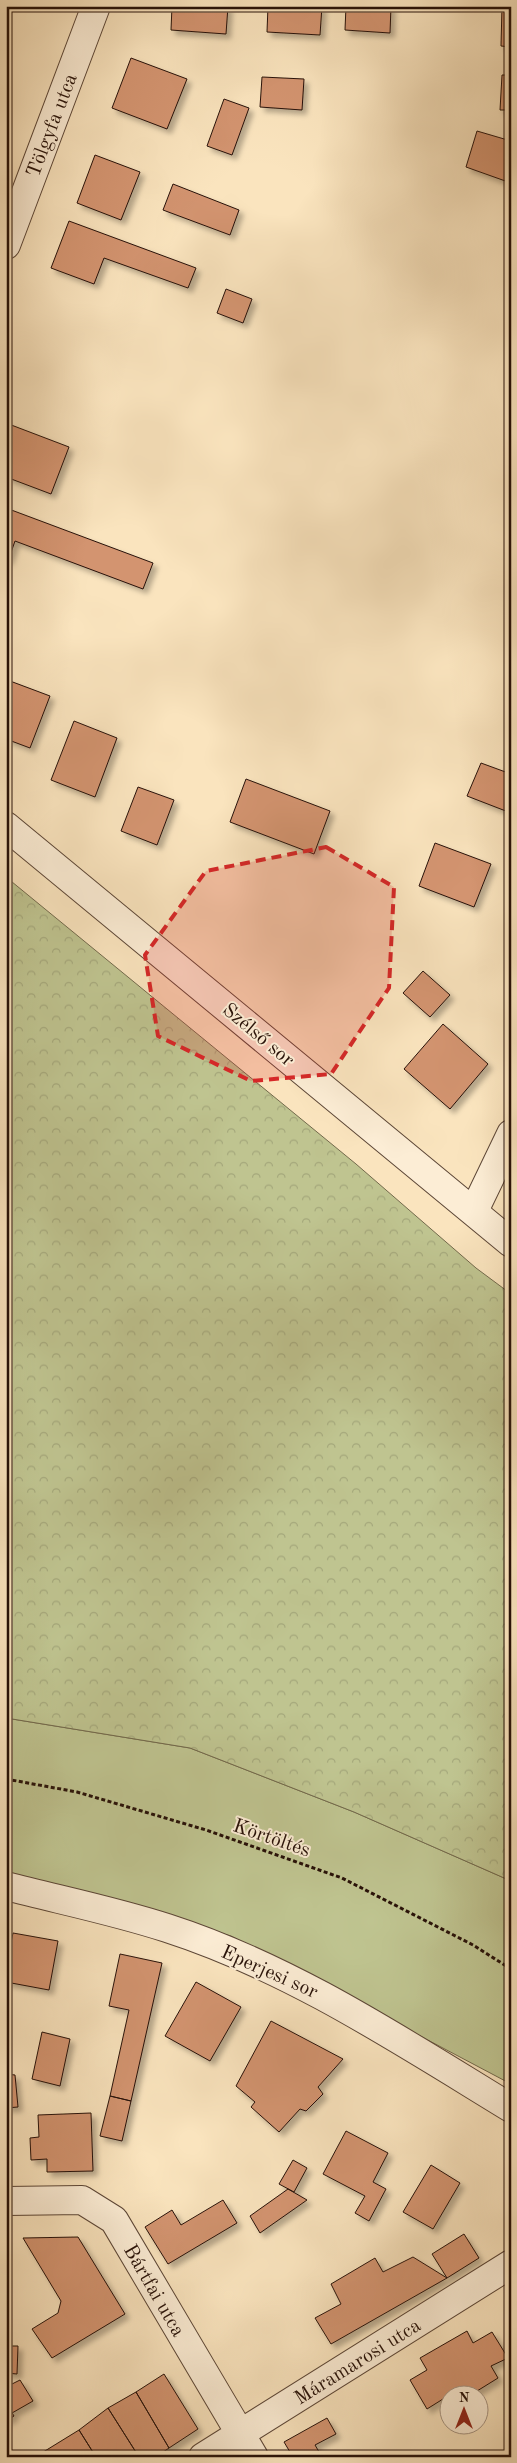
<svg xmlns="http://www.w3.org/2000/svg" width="517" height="2463" font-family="'Old Standard TT',serif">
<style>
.green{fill:#bfc490;stroke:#736a4c}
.forest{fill:url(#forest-crowns);stroke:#736a4c}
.building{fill:#d39470;stroke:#271108;filter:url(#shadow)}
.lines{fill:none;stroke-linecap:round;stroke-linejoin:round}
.minor-casing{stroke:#5c4636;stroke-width:30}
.path{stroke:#271108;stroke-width:3;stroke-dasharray:4 2.5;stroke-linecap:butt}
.minor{stroke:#fcedd5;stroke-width:28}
.marked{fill:#d62828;fill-opacity:0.2;stroke:#d62828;stroke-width:4;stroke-dasharray:10 6;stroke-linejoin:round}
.labels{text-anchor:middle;stroke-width:4;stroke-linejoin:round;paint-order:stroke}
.street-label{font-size:20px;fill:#271108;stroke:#fcedd5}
</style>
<defs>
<pattern id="forest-crowns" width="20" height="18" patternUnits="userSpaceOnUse" patternTransform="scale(1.25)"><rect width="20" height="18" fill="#bfc490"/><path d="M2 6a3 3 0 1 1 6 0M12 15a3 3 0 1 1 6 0" fill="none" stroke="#a4a77b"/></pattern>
<filter id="shadow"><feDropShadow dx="4.5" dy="4.5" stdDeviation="2.5" flood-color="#0004"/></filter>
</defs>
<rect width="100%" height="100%" fill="#fae4be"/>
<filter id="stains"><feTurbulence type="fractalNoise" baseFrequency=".004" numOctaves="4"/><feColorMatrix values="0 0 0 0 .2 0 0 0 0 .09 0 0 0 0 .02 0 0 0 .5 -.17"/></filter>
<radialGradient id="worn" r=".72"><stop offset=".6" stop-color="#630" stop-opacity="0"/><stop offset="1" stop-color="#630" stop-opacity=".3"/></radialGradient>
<path class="green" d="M6 1718 190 1748 354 1812 511 1881V2084L231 1936 6 1876Z"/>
<path class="forest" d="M6 877 356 1164 476 1268 511 1294V1881L354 1812 190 1748 6 1718Z"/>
<path class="building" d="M172 6H228L226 34 171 30Z
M268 6H322L320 35 267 32Z
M346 6H391L390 33 345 30Z
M502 6H511V47L501 46Z
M131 58 187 79 167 129 112 108Z
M502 75H511V110H500Z
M262 77 304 79 302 110 260 107Z
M224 99 249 108 232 155 207 146Z
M477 131 511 141V183L466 167Z
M95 155 140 172 121 220 77 203Z
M173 184 239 210 230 235 163 210Z
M69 221 196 268 188 288 104 258 94 284 51 268Z
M226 289 252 299 243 323 217 313Z
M6 423 69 447 51 494 6 477Z
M6 508 153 563 143 589 15 541 8 561 6 560Z
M10 681 50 696 30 748 6 739V690Z
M74 721 117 738 95 797 51 780Z
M481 763 511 774V813L467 796Z
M246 779 330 811 314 854 230 822Z
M138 787 174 800 157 845 121 831Z
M435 843 491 864 474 907 419 886Z
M423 971 450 995 430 1017 403 993Z
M443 1024 488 1064 450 1109 404 1069Z
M13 1933 58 1941 49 1990 6 1982V1967Z
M120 1954 162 1963 131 2101 110 2096 129 2010 109 2006Z
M196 1982 241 2007 210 2061 165 2036Z
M271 2021 343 2059 318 2087 323 2094 306 2111 300 2109 279 2132 251 2107 255 2102 236 2086Z
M42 2032 70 2039 60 2086 32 2079Z
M6 2074 15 2075 18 2107 6 2108Z
M110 2096 131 2101 122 2141 100 2136Z
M91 2113 93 2171 47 2172V2159L31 2160 30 2138 39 2137 38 2115Z
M346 2131 388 2153 373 2182 386 2189 369 2221 355 2213 365 2196 323 2174Z
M293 2160 307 2168 294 2192 279 2184Z
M431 2165 460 2183 433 2229 403 2212Z
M288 2189 307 2200 260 2233 250 2216Z
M223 2200 237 2223 168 2264 145 2227 172 2210 181 2225Z
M464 2234 479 2258 447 2278 432 2254Z
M78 2237 125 2314 52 2358 32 2329 58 2313 61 2301 23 2238Z
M413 2257 447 2278 331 2344 315 2318 341 2304 331 2284 375 2258 383 2272Z
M467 2331 473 2343 492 2332 508 2358 491 2366 498 2378 469 2396H450L448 2408 443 2399 427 2409 410 2380 427 2370 420 2358Z
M6 2346H18L17 2374 6 2373Z
M164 2374 198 2429 169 2448 136 2392Z
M20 2380 33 2401 12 2413 6 2403V2387Z
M136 2392 169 2448 156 2457H139L108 2408Z
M6 2403 14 2416 6 2421Z
M108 2408 139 2457H96L79 2430Z
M327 2418 336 2434 315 2445 322 2457H293L284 2442Z
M79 2430 96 2457H41L40 2454Z
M455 2452 458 2457H448Z"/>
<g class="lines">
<defs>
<path id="minor" d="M6 245 96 6
M6 826 511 1243
M474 1211 511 1134
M6 1886C60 1900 115 1911 167 1928 291 1968 401 2041 511 2108
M6 2201 82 2200 114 2220 254 2457
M203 2457 511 2264"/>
</defs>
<use href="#minor" class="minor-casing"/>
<path class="path" d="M6 1779 77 1792 206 1830 342 1878 473 1945 511 1969"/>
<use href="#minor" class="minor"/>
</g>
<path class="marked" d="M326 847 394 887 389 988 331 1074 251 1081 158 1036 145 955 206 871Z"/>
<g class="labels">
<g class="street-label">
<text transform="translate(51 125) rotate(-69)" y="7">Tölgyfa utca</text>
<text transform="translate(259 1034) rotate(40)" y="7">Szélső sor</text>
<text transform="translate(272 1837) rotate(19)" y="7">Körtöltés</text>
<text transform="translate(270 1971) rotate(24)" y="7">Eperjesi sor</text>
<text transform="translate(155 2290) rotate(60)" y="7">Bártfai utca</text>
<text transform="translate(357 2361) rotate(-32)" y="7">Máramarosi utca</text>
</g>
</g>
<rect width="517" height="2463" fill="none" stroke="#fae4be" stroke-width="25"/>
<rect x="8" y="8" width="502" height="2448" fill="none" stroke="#271108" stroke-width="2.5"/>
<rect x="12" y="12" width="492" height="2438" fill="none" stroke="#271108"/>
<g transform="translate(464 2410)"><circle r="24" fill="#fcedd5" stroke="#a79583"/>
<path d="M0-4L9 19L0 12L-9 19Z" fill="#8f2418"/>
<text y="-8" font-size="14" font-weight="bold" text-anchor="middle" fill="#271108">N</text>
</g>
<rect width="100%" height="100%" filter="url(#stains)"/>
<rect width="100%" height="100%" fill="url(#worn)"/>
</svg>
